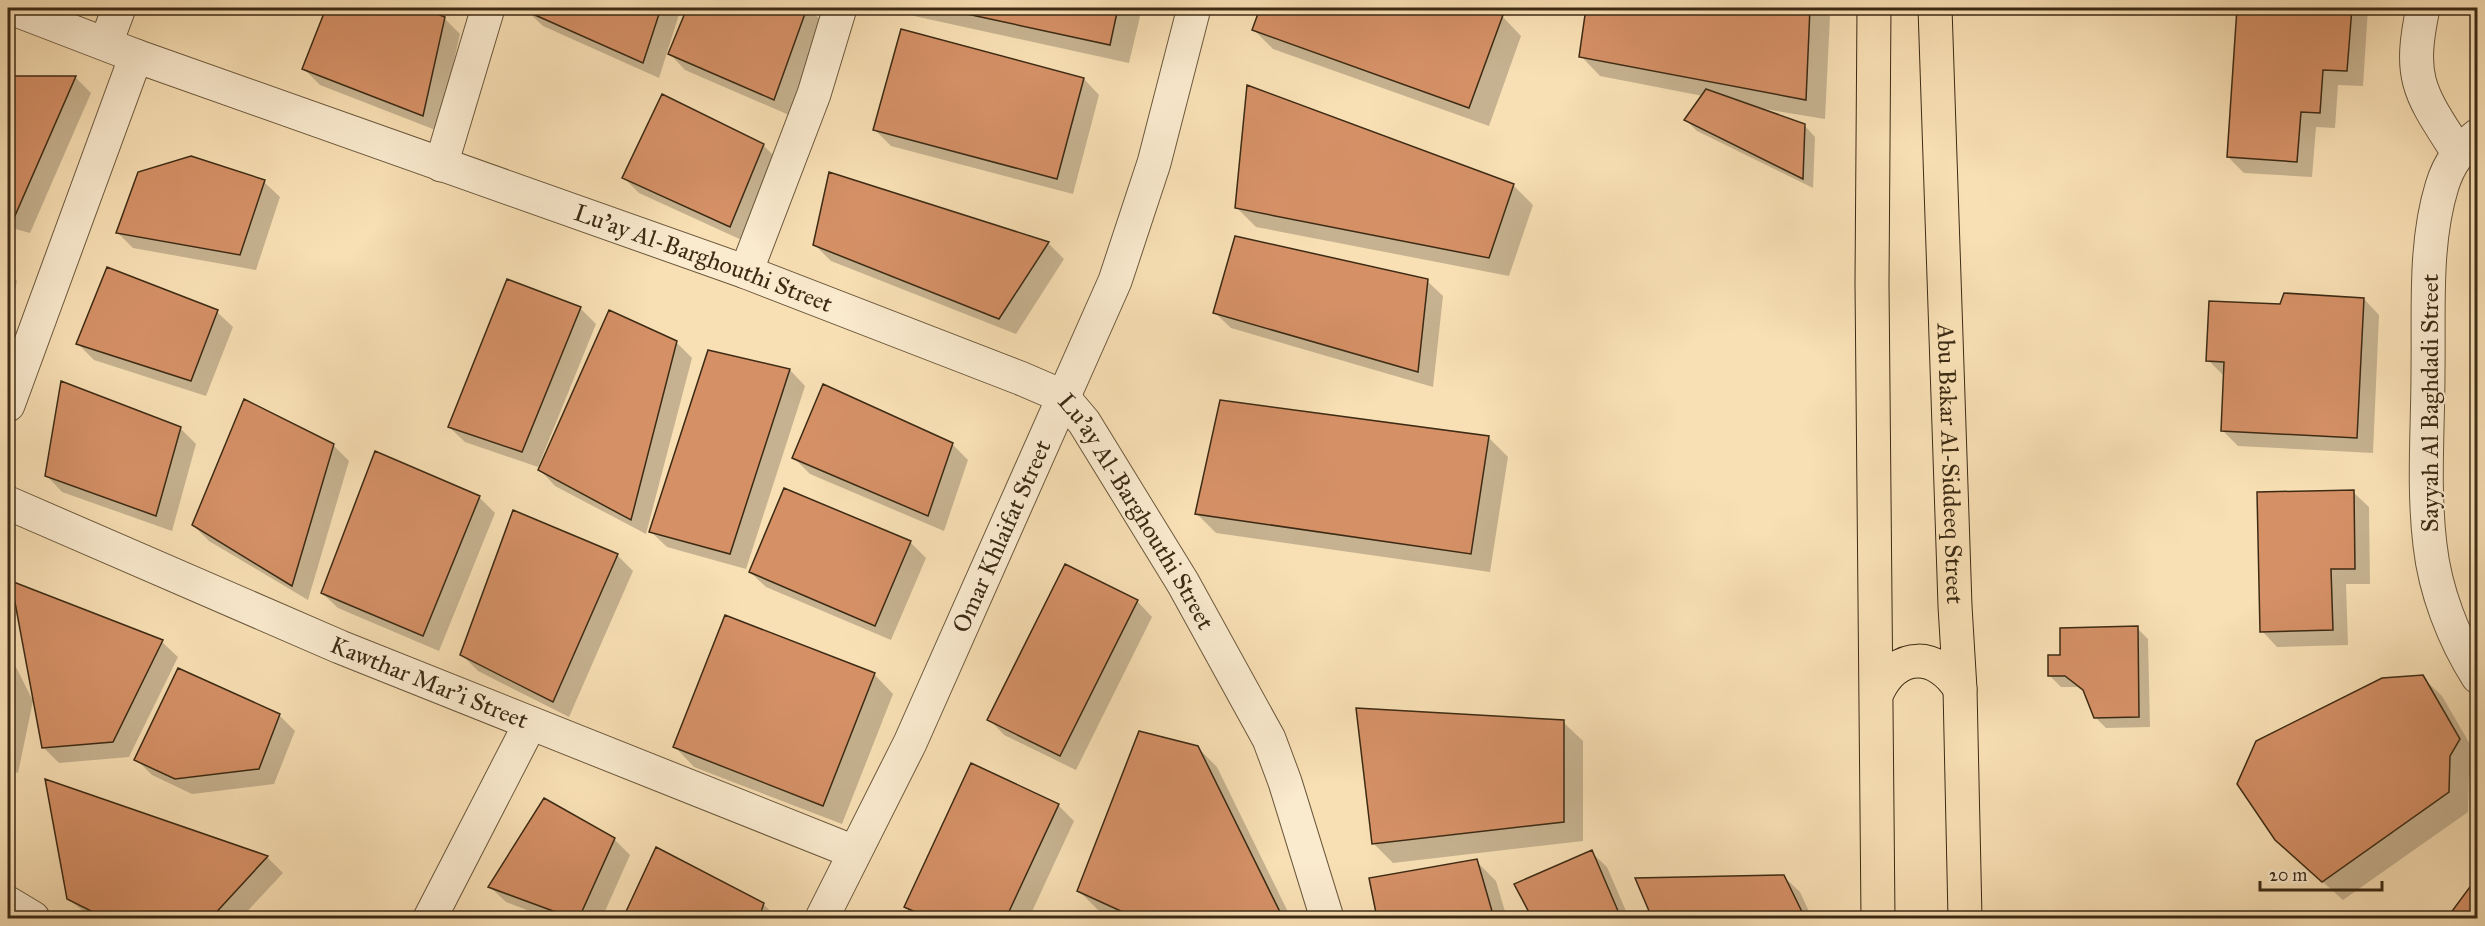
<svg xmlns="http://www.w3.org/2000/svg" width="2485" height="926" font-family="'IM FELL Great Primer',serif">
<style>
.shadow{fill:#0003}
.building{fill:#d59066;stroke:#3c2b14;stroke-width:1.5}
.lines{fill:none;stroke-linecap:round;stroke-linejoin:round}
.street-casing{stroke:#6b583c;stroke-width:35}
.primary-casing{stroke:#3c2b14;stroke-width:35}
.street{stroke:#faeace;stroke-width:33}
.primary{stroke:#f8dfb4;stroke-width:33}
.labels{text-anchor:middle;stroke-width:4.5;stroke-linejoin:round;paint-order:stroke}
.street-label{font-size:24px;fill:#3c2b14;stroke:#faeace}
</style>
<rect width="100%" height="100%" fill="#f8dfb4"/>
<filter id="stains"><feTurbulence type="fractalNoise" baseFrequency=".00333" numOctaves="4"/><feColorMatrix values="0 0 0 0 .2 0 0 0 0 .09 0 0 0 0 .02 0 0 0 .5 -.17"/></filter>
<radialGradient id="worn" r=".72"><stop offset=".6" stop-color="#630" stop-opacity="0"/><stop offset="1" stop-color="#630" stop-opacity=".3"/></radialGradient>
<path class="shadow" d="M328 8H418L444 18 460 34 438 131 320 85 304 69Z
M529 8H681L659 78 543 26 527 11Z
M688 8H808L823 22 789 115 685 70 670 54Z
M905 8H1142L1129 63 914 16Z
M1262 8H1477L1502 16 1521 36 1489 126 1273 49 1254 30Z
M1587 8H1821L1830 16 1825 119 1753 107 1804 125 1815 137 1813 188 1697 131 1686 120 1703 96 1600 76 1581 56Z
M2239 8H2368L2363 86 2338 85 2335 128 2316 127 2312 177 2244 173 2228 157Z
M8 77H75L91 93 30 233 8 227Z
M1084 79 1099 95 1073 194 891 146 875 130Z
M763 145 779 161 746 242 639 193 623 177Z
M830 173 1048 243 1064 259 1016 334 831 261 815 245Z
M264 182 280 197 256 270 133 248 118 233Z
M1513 185 1533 205 1509 276 1256 227 1237 208Z
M108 269 217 312 233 327 206 396 94 360 78 344Z
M8 272 17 281 8 323Z
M1427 281 1443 296 1433 387 1231 328 1215 313Z
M2364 299 2379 315 2373 453 2238 446 2222 430 2224 376 2208 360 2281 306Z
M580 308 596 324 538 467 541 468 676 342 692 358 646 534 555 486 540 470 541 468 465 442 449 427Z
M790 370 805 386 746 569 667 547 651 532Z
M180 428 196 444 172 531 62 492 47 476Z
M1489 438 1508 457 1490 572 1216 533 1196 513Z
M952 444 968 460 944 531 810 474 794 458Z
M333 445 349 461 308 600 209 541 193 525Z
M2353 492 2369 507 2370 584H2346L2348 645 2277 647 2262 631Z
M479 497 495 513 439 651 338 608 322 593Z
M910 542 926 558 891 640 766 587 750 572Z
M617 555 633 571 569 717 478 671 462 655Z
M1137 601 1152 617 1076 770 1004 735 989 719Z
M2137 628 2148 639 2150 727 2106 728 2095 717 2086 693 2077 687H2061L2050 676 2062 656Z
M162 642 178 657 129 757 59 763 43 747Z
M8 651 33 701 18 773 8 769Z
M874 674 893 694 842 824 694 767 675 747Z
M2422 677 2442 696 2478 758 2469 776 2468 812 2343 900 2297 859Z
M279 715 295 731 274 784 192 794 152 775 136 759Z
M1563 722 1583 741V841L1393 863 1373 843Z
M1197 747 1217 767 1291 918H1116L1098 910 1079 891Z
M47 782 267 857 283 873 241 918H92L68 899Z
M1058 805 1074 821 1029 918H917L905 906Z
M614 839 630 855 602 918H548L506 902 490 887Z
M656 849 763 904 778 918H625Z
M1591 852 1607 867 1629 918H1533L1516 884Z
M1476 861 1496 881 1507 918H1379L1370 879Z
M1783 876 1800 892 1812 918H1653L1637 879Z"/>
<path class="building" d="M326 8H422L445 17 423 116 302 69Z
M527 8H661L643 63 526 11Z
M687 8H807L774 100 668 54Z
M939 8H1118L1110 45Z
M1260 8H1482L1503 15 1469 108 1252 30Z
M1586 8H1810L1806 100 1579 57Z
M2237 8H2352L2347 71 2323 70 2320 113 2301 112 2297 162 2227 157Z
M901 29 1084 78 1057 179 873 130Z
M8 76H76L14 218 8 216Z
M1247 85 1514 184 1489 258 1235 208Z
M1706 89 1805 124 1803 179 1684 120Z
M662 94 764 144 730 227 622 178Z
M191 156 265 180 240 255 116 233 138 172Z
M829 172 1049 242 999 319 813 245Z
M1235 236 1428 279 1418 372 1213 313Z
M107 267 218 310 191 381 76 344Z
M507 279 581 307 522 452 448 427Z
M2284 293 2364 298 2357 438 2221 431 2224 362 2206 361 2209 301 2280 304Z
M609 310 677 341 631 520 538 470Z
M708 350 790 369 730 554 649 532Z
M61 381 181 427 156 516 45 476Z
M823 384 953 443 928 516 792 458Z
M244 399 334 444 292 586 192 525Z
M1220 400 1489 436 1471 554 1195 514Z
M375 451 480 496 423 636 321 593Z
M784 488 911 541 875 626 749 572Z
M2354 490 2355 569H2331L2333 630 2260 632 2257 492Z
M513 510 618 554 553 702 460 655Z
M1065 564 1138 600 1060 756 987 720Z
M11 581 163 640 113 742 42 748Z
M725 615 875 673 823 806 673 747Z
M2138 626 2139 717 2094 718 2083 690 2065 676H2048V655H2060V628Z
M8 668 14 680 8 711Z
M178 668 280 714 259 769 175 779 134 760Z
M2423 675 2460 739 2450 756 2449 792 2322 882 2275 840 2237 784 2256 741 2382 678Z
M1356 708 1564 720V822L1372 844Z
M1139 731 1198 746 1283 918H1136L1077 891Z
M971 763 1059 804 1006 918H929L904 907Z
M45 779 268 856 211 918H105L67 899Z
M544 798 615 838 579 918H572L488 887Z
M656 847 764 903 759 918H623Z
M1592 850 1621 918H1532L1514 884Z
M1477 859 1494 918H1377L1369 878Z
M1784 875 1805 918H1652L1635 878Z
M2478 876V918H2447Z"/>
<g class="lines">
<defs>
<g id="street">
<path d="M11 8 136 56"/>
<path d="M2423 8C2408 79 2419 92 2457 151"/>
<path d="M106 43 119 8"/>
<path d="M2478 135C2460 149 2449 163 2442 186 2424 244 2429 311 2428 371 2428 429 2423 488 2430 545 2435 590 2453 638 2478 677"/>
<path d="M441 165 488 8"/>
<path d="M746 272 814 94 840 8"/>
<path id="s1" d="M8 405 136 56 746 272 1020 378 1062 396 1084 422 1183 583 1269 739 1285 782 1327 918"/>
<path id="s2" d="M8 503 340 647 854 852"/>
<path d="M8 903 33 918"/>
<path d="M430 918 530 724"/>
<path id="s3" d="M822 918 910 743 1115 281 1154 163 1194 8"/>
</g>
<g id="primary">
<path d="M1874 8 1872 283 1878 918"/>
<path id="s4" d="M1935 8 1955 606 1960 689 1965 918"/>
<path d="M1878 691C1898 651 1937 652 1960 689"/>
</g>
</defs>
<use href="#street" class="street-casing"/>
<use href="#primary" class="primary-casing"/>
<use href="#street" class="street"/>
<use href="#primary" class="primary"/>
</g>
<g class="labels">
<g class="street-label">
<text dy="8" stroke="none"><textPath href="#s1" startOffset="974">Lu'ay Al-Barghouthi Street</textPath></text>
<text transform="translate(2430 403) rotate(-90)" y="8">Sayyah Al Baghdadi Street</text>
<text dy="8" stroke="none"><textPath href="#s4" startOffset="456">Abu Bakar Al-Siddeeq Street</textPath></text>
<text dy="8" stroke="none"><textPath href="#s1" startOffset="1496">Lu'ay Al-Barghouthi Street</textPath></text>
<text dy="8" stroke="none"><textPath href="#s3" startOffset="422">Omar Khlaifat Street</textPath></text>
<text dy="8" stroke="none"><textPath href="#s2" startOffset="458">Kawthar Mar'i Street</textPath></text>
</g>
</g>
<rect width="2485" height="926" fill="none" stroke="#f8dfb4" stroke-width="30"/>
<rect x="9" y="9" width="2467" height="908" fill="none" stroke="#3c2b14" stroke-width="3"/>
<rect x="15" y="15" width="2455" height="896" fill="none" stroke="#3c2b14" stroke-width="1.5"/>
<path d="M2260 881v9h122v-9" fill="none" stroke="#3c2b14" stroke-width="3"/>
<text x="2269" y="881" font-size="18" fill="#3c2b14" stroke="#faeace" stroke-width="4.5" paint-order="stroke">20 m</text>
<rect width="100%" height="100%" filter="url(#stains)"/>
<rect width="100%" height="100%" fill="url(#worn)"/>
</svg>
